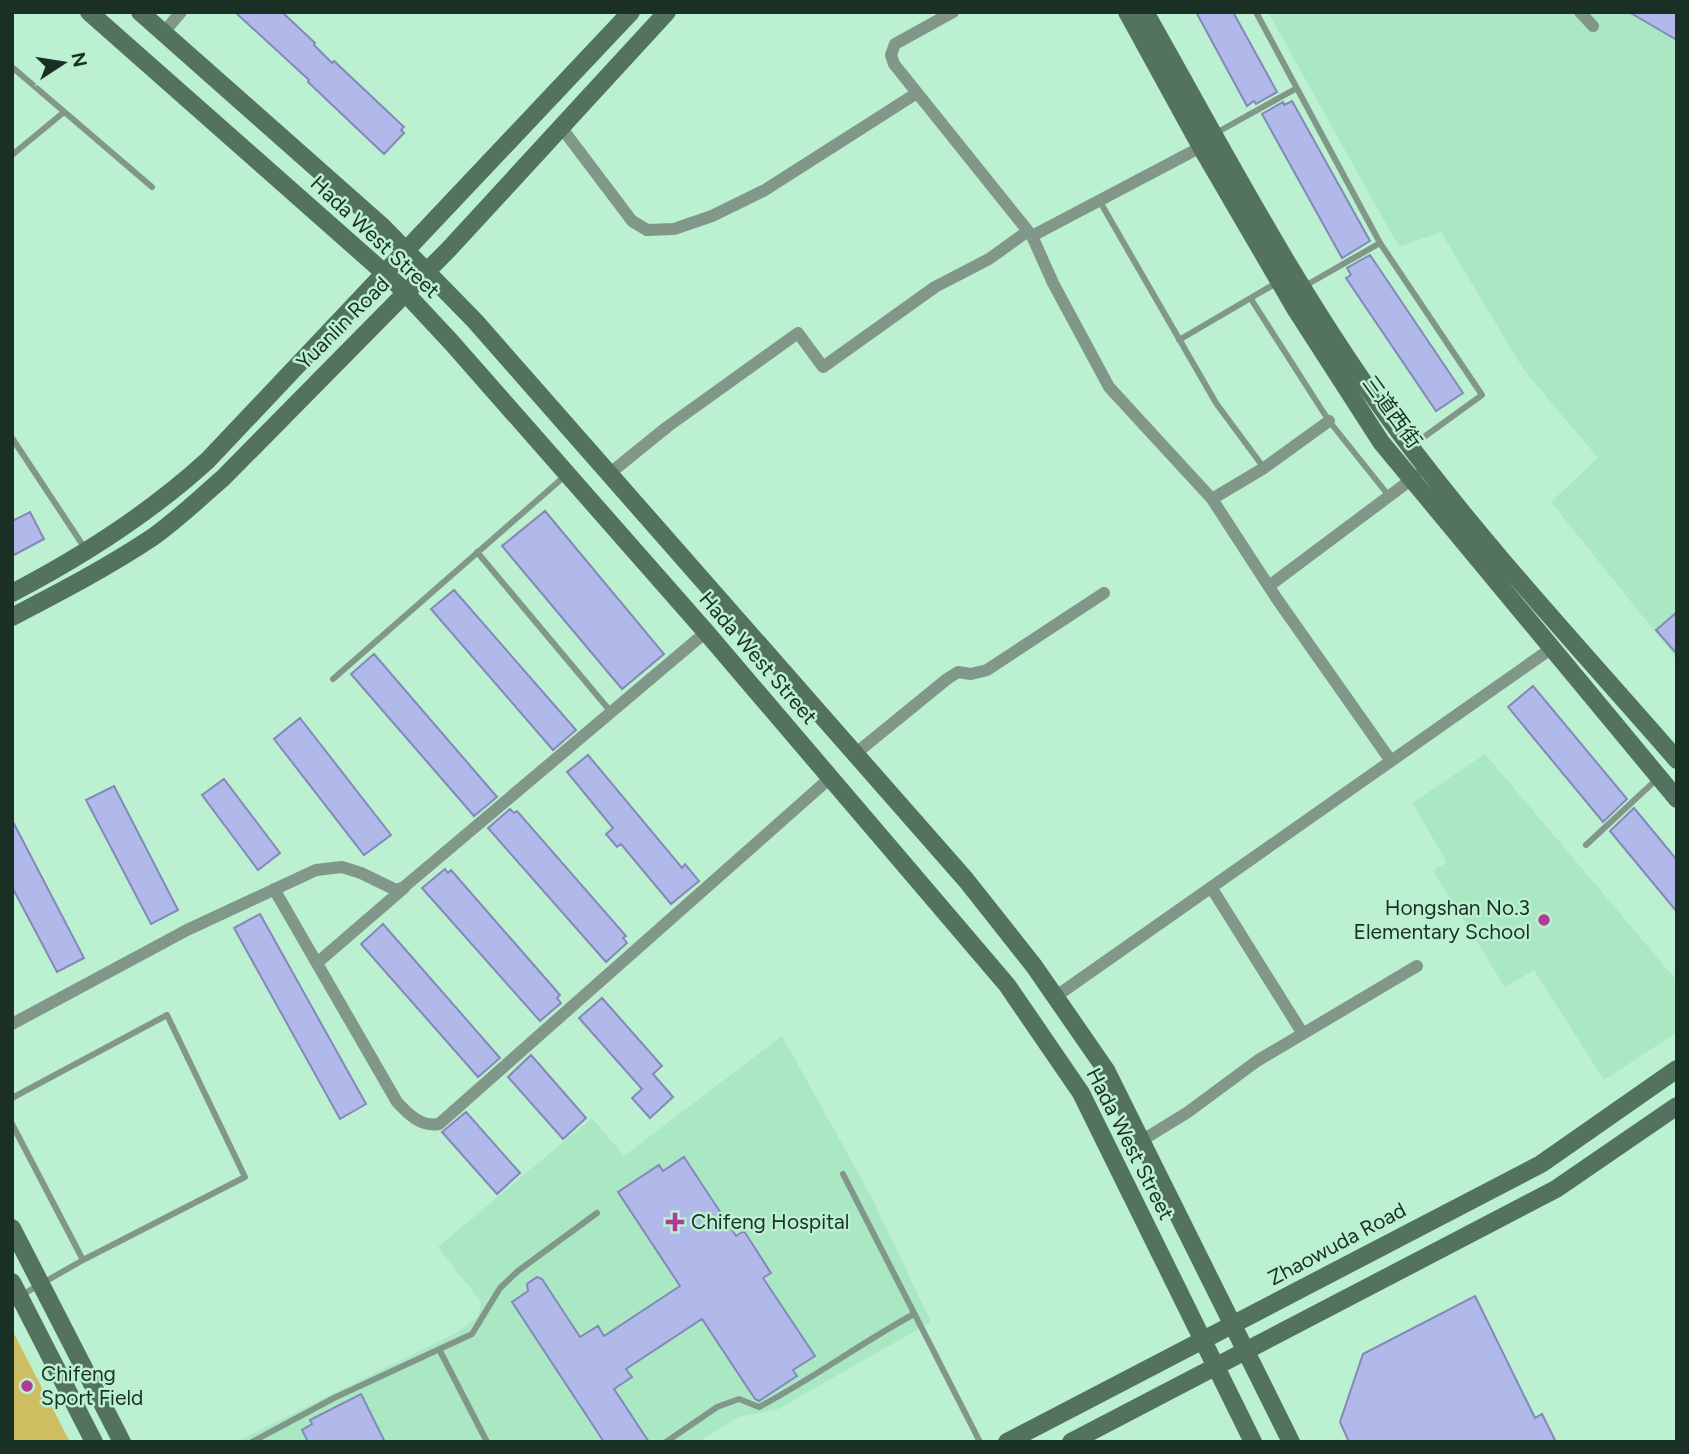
<svg xmlns="http://www.w3.org/2000/svg" width="1689" height="1454" font-family="Figtree,'Noto Sans SC',sans-serif">
<style>
.built{fill:#aae7c3}
.green{fill:#cfbd61}
.building{fill:#b1b9ea;stroke:#8389b8;stroke-width:2}
.lines{fill:none;stroke-linecap:round;stroke-linejoin:round}
.lane{stroke:#819789;stroke-width:6}
.street{stroke:#819789;stroke-width:12}
.secondary{stroke:#537360;stroke-width:18}
.poi-dot{fill:#b03c95;stroke:#bbf0d0;stroke-width:2.5}
.labels{text-anchor:middle;stroke-width:5;stroke-linejoin:round;paint-order:stroke}
.street-label{font-size:21px;fill:#1b3024;stroke:#bbf0d0}
.poi-label{font-size:21px;fill:#1b3024;stroke:#bbf0d0;text-anchor:start}
</style>
<rect width="100%" height="100%" fill="#bbf0d0"/>
<path class="built" d="M1268 12H1677V659L1551 502 1598 458 1524 370 1441 232 1399 247Z
M1485 754 1677 981V1032L1604 1080 1534 970 1505 987 1433 871 1447 862 1412 803Z
M782 1036 871 1196 931 1322 778 1409 738 1417 698 1442H236L456 1333 478 1317 481 1302 438 1247 592 1118 624 1156Z"/>
<path class="green" d="M12 1330 70 1442H12Z"/>
<path class="building" d="M235 12H282L315 43 314 45 332 63 334 61 404 127 401 130 404 133 384 154 308 82 309 80Z
M1196 12H1233L1277 92 1256 104 1254 101 1247 106Z
M1629 12H1677V40Z
M1292 101 1370 241 1342 258 1262 114 1283 102 1284 105Z
M1370 255 1463 393 1436 411 1346 278 1351 275 1347 268Z
M545 511 664 654 622 689 502 546Z
M30 512 44 539 12 556V521Z
M454 590 576 730 553 750 431 609Z
M1677 612V654L1656 630Z
M374 654 497 797 474 816 351 674Z
M1533 686 1627 799 1603 822 1508 707Z
M300 718 391 835 364 855 274 739Z
M588 755 682 868 685 864 699 881 671 904 621 844 617 847 606 834 613 828 567 772Z
M224 779 280 853 258 870 202 795Z
M114 786 178 910 151 924 86 800Z
M1634 808 1677 860V912L1610 831Z
M510 809 514 813 517 811 626 936 623 938 627 943 606 962 488 828Z
M12 820 84 958 57 972 12 887Z
M445 869 448 873 451 870 560 995 557 998 561 1003 540 1021 422 888Z
M260 914 366 1104 340 1119 234 928Z
M383 924 500 1058 478 1077 361 944Z
M602 998 662 1066 653 1074 673 1097 650 1118 632 1098 642 1089 579 1018Z
M531 1055 586 1118 563 1139 508 1077Z
M466 1112 520 1173 497 1194 442 1132Z
M684 1157 736 1236 744 1231 771 1273 763 1278 815 1356 793 1370 797 1376 759 1401 755 1399 702 1319 626 1369 632 1377 614 1389 649 1442H604L512 1302 528 1291 527 1284 537 1277 542 1279 580 1337 598 1326 604 1336 680 1286 618 1192 659 1165 663 1171Z
M1475 1296 1535 1418 1542 1414 1556 1442H1349L1340 1422 1363 1354Z
M361 1394 385 1442H308L302 1430 312 1424 310 1420Z"/>
<g class="lines">
<path class="lane" d="M1256 12 1380 243 1482 395 1413 445
M12 67 152 187
M1216 133 1297 88
M12 155 64 112
M1099 200 1216 403 1264 468
M1303 287 1380 243
M1251 299 1329 421 1389 496
M1179 340 1278 282
M12 438 86 550
M477 552 611 712
M333 679 566 475
M1586 845 1657 779
M12 1098 167 1015 245 1177 83 1260 20 1296
M12 1124 83 1260
M843 1174 980 1442
M440 1351 487 1442
M252 1442 334 1398 472 1334 500 1288 518 1271 597 1213
M666 1442 717 1407 739 1399 759 1407C812 1379 861 1343 914 1314"/>
<path class="street" d="M953 12 895 44 891 55 894 64 1032 236 1053 283 1109 387 1212 499 1277 599 1391 761
M1580 12 1593 26
M164 32 181 12
M561 127 632 221 647 230 674 229 712 216 765 190 917 93
M1032 236 1201 147
M609 474 667 427 798 333 823 367 935 287 989 259 1028 231
M1212 499 1264 468 1329 421
M1269 586 1416 476
M855 754 947 679 958 672 971 674 987 670 1104 593
M1211 887 1303 1034
M274 889 397 1102C409 1115 421 1127 439 1124L830 778
M317 963 404 888
M1055 997 1552 648
M12 1024 187 930 316 870 342 867 361 873 396 890 404 887 706 632
M1141 1141 1188 1112 1257 1061 1417 966"/>
<path class="secondary" d="M89 12 398 285 452 343 706 632 1007 985 1081 1093 1253 1442
M140 12 383 227 475 321 966 880 1034 966 1106 1070 1291 1442
M1127 12 1201 147 1296 310 1381 442 1677 799
M1145 12C1226 155 1302 302 1400 433 1485 547 1584 653 1677 760
M12 593C83 556 149 514 208 460L631 12
M12 617C60 592 108 567 153 537 178 519 200 498 223 478L449 249 667 12
M12 1228 122 1442
M12 1282 94 1442
M1007 1442 1541 1164 1677 1069
M1071 1442 1556 1189 1677 1106"/>
</g>
<g class="poi-dot">
<circle cx="1544" cy="920" r="7"/>
<path d="M671.5 1211.5h7v7h7v7h-7v7h-7v-7h-7v-7h7z"/>
<circle cx="27" cy="1386" r="7"/>
</g>
<g class="labels">
<g class="street-label">
<text transform="translate(375 237) rotate(43)" y="7">Hada West Street</text>
<text transform="translate(343 323) rotate(-45)" y="7">Yuanlin Road</text>
<text transform="translate(1392 412) rotate(54)" y="7">三道西街</text>
<text transform="translate(758 658) rotate(49)" y="7">Hada West Street</text>
<text transform="translate(1130 1144) rotate(63)" y="7">Hada West Street</text>
<text transform="translate(1337 1244) rotate(-28)" y="7">Zhaowuda Road</text>
</g>
<g class="poi-label">
<text x="1530" y="915" text-anchor="end">Hongshan No.3<tspan x="1530" dy="24">Elementary School</tspan></text>
<text x="691" y="1229">Chifeng Hospital</text>
<text x="41" y="1381">Chifeng<tspan x="41" dy="24">Sport Field</tspan></text>
</g>
</g>
<rect width="1689" height="1454" fill="none" stroke="#1b3024" stroke-width="28"/>
<g transform="translate(63 63) rotate(78)" stroke="#bbf0d0" stroke-width="5" paint-order="stroke">
<path d="M0-5L12 26L0 18L-12 26Z" fill="#1b3024"/>
<text y="-10" font-size="19" font-weight="bold" text-anchor="middle" fill="#1b3024">N</text>
</g>
</svg>
